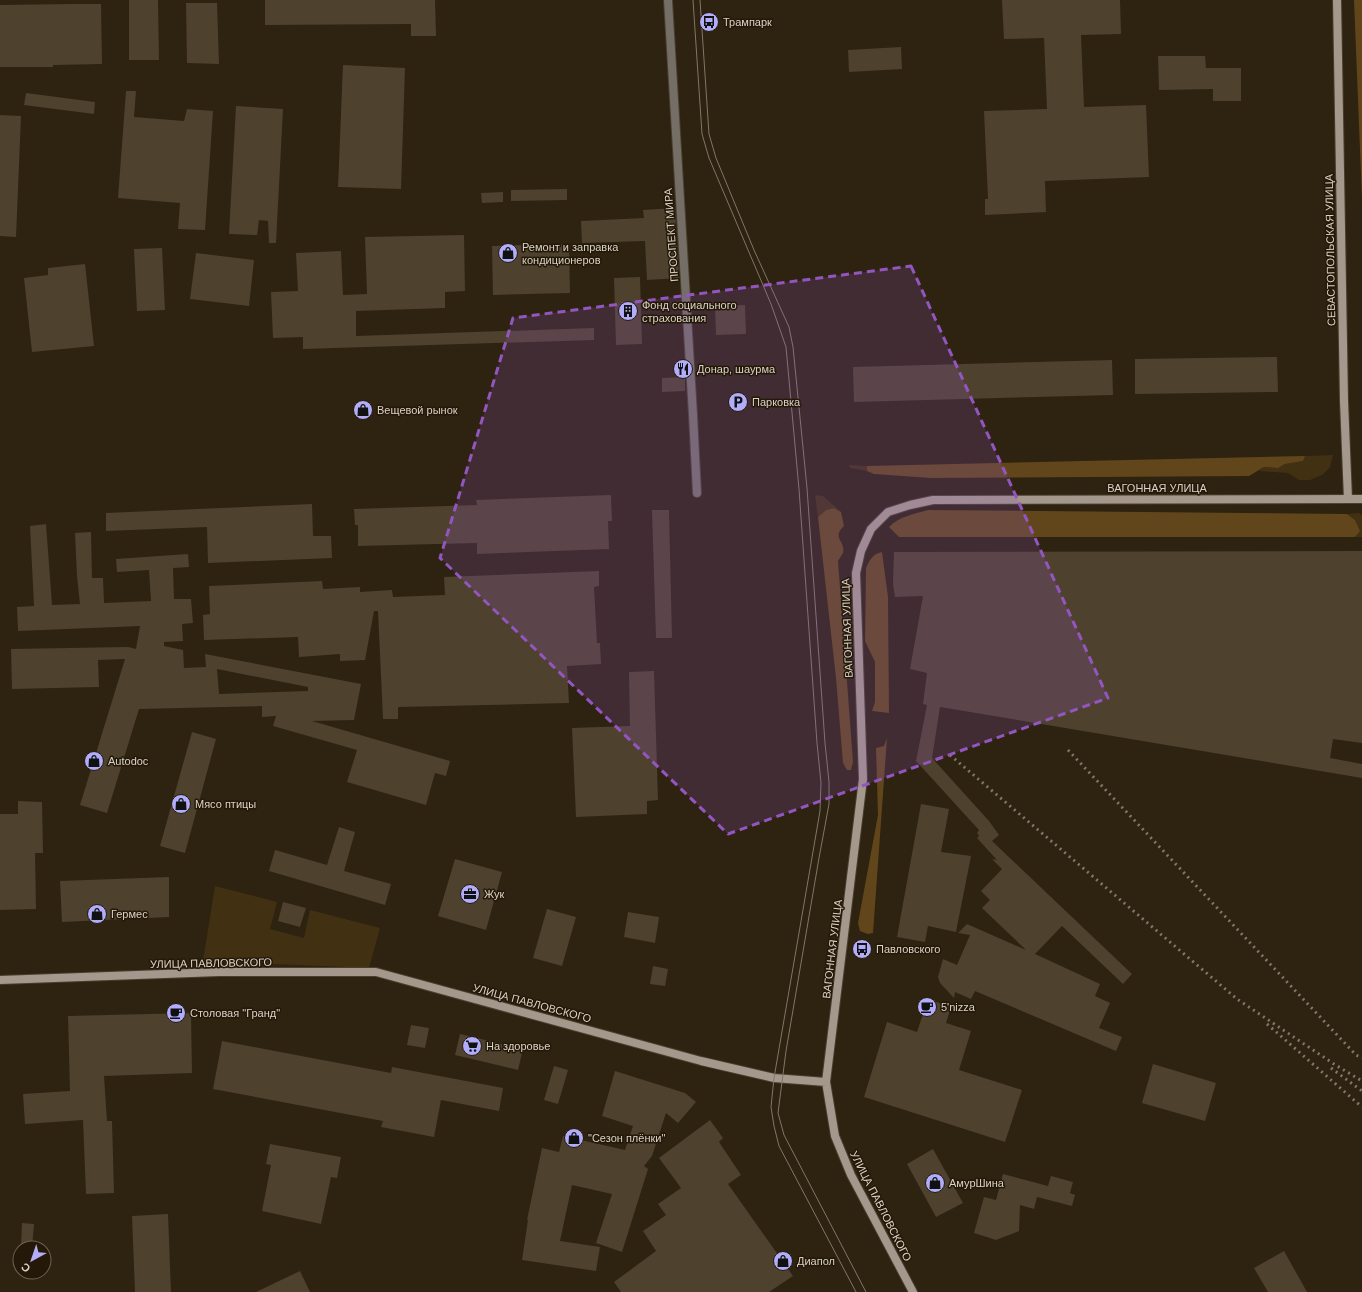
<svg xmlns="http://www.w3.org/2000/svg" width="1362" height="1292" font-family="Helvetica,sans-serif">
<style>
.green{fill:#423013}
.forest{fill:#62461b}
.building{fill:#4e412e;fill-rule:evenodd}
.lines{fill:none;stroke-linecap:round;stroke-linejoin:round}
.street-casing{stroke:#4a3e2e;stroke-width:10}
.secondary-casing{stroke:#4a3e2e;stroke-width:10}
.street{stroke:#756e66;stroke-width:8}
.secondary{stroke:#a3988b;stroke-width:8}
.tram{stroke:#817768;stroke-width:1}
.rail{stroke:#817768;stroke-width:3;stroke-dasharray:2 4;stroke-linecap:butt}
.marked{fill:#9356c1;fill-opacity:0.2;stroke:#9356c1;stroke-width:3;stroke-dasharray:8 5;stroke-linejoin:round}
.labels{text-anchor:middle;stroke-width:3;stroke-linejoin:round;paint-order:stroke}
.poi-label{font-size:11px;fill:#dad2c7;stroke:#241908;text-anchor:start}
.street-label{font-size:11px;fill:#dad2c7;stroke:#241908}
</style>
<rect width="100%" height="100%" fill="#2e2211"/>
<path class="green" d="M1333 455 1330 467 1322 475 1310 480H1299L1288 473 1259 471 1264 467 1278 468 1285 464 1303 461 1305 456Z
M849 465 867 466V471L850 468Z
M815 495 823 496 841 512 834 508 826 510 818 517Z
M1359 513 1362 515V537H1355L1359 531 1355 520 1347 514Z
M215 886 277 902 270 929 304 938 310 910 380 928 369 968 203 961Z"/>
<path class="forest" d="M1354 0H1362V199Z
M1305 456 1303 461 1285 464 1278 468 1264 467 1249 476 931 478 874 474 867 471V466Z
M834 508 841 512 844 526C831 538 846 541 843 553 842 555 839 559 838 561L853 762 851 770H847L843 763 836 678 818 517 826 510Z
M928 510 1347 514 1355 520 1360 531 1355 537H899L889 527C900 516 914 514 928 510Z
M882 552 888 597 889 713 872 711 875 702V662L865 641 866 568C870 559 873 554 882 552Z
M887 738 873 933 868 934 860 931 858 923 878 815 876 748 884 746Z"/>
<path class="building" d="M129 0H158L159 60H129Z
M265 0H435L436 36H411V24L265 25Z
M1002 0H1120L1121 34 1081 35 1084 107 1146 105 1149 177 1045 181 1046 212 985 215V199H988L984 111 1047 109 1044 38 1004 39Z
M186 3H217L219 64 187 63Z
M71 4H101L102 64 53 65V67H0V5Z
M901 47 902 69 849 72 848 50Z
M1158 56H1205L1206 68H1241V101H1213V89L1159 90Z
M343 65 405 68 401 189 338 187Z
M126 91H136L134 117 184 121 187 109 213 111 205 230 178 229 180 203 118 198Z
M26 93 95 102 94 114 24 105Z
M236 106 283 109 276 243H269L268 221 259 220 257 235 229 234Z
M0 115 21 116 16 237 0 236Z
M567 189V200L511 201V190Z
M503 192V202L482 203 481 193Z
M675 208 679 278 647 280 645 241 582 243 581 221 644 218 643 210Z
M464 235 465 291 445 292V308L356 311V336L594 328V340L303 349V337L273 338 271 292 298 291 296 253 341 251 343 295 367 294 365 237Z
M569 244 570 293 493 295 492 246Z
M162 248 165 310 137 311 134 249Z
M196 253 254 260 249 306 190 299Z
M85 264 94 346 32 352 24 278 48 275V268Z
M640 277 642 344 616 345 614 278Z
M745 305 746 334 716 335 715 306Z
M1277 357 1278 392 1135 394V359Z
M1112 360 1113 395 854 402 853 367Z
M685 377V391L662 392V378Z
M611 495 612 521H608L609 549 477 554V543L358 546V525H355L354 509 477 505 476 500Z
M312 504 313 536H331L332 558 208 563 207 527 106 531V513Z
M652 510H669L672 638H656Z
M46 524 52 605 80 604 77 576 75 533 91 532 92 578H103L104 603 151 601 149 570 117 572 116 559 188 554 189 567 173 568 174 599H191L193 623 182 624 183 641 164 642V646L183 650 184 668 206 667 205 654 361 684 354 720 312 721 450 761 446 776 435 773 426 805 347 782 357 750 273 726 276 716 262 717V706L139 709 107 813 80 805 125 659 98 660 99 687 12 689 11 649 128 647 136 649 140 626 18 631 17 607 34 606 30 526ZM217 669 308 687V691L219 694Z
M1362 551V743L1333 739 1330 758 1362 764V778L940 707 932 758 989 821 999 835 992 841 1132 974 1123 984 1062 926 1035 954 1100 984 1095 996 1110 1003 1099 1028 1122 1037 1116 1051 975 991 971 999 955 992 954 998 940 983 938 977 943 959 957 965 970 935 958 933 967 924 1026 950 982 908 990 900 981 891 1002 869 992 859 997 860 977 838 979 836 977 833 979 830 916 761 927 705 923 704 927 673 910 669 923 596 895 597 893 584 894 552Z
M599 571V586L594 587 597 643H600L601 664 567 666 569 703 398 707V719H383L378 611H374L365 660 340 661V654L299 657 298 637 204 640 203 615 210 614 209 586 322 581 323 589 360 587V592L392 590 393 597 445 595 444 577Z
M654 671 658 800 647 801V814L576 817 572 728 630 726 629 672Z
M192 732 216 739 185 853 160 846Z
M18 801 42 802 43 853H35L36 909 0 910V814H18Z
M921 804 949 809 941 852 971 856 956 932 928 926 925 942 897 937Z
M339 827 355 832 344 871 391 884 385 905 269 871 275 850 327 865Z
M455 859 502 872 486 930 438 916Z
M169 877V917L62 922 60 881Z
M283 902 306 908 300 927 278 921Z
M547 909 576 917 562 966 533 958Z
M628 912 659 917 655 943 624 937Z
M653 966 668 969 665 986 650 984Z
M928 999 951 1007 946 1023 971 1031 959 1070 1022 1090 1005 1142 864 1097 887 1022 917 1032Z
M191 1013 192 1073 104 1076 107 1121H112L114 1193 86 1194 83 1120 25 1124 23 1094 70 1091 68 1016Z
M411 1025 429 1028 425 1048 407 1045Z
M460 1034 523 1049 518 1070 455 1055Z
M222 1041 391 1073 392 1067 503 1088 499 1111 441 1100 434 1137 381 1127 383 1121 213 1089Z
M1153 1064 1216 1083 1205 1121 1142 1103Z
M554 1066 568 1070 558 1104 544 1100Z
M615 1071 685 1093 696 1102 678 1123 666 1113 652 1156 644 1166 648 1169 622 1252 596 1243 612 1194 572 1185 560 1241 600 1247 596 1271 522 1260 528 1220H527L542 1148 559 1152 563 1136 625 1150 633 1126 602 1116Z
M710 1120 723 1138 719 1142 741 1175 728 1184 793 1276 769 1292H621L614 1282 656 1251 643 1231 666 1215 658 1204 681 1188 659 1158Z
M270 1144 341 1157 337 1178 331 1177 321 1224 262 1211 271 1165 266 1164Z
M933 1149 963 1203 936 1217 907 1164Z
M1003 1174 1048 1186 1051 1176 1073 1182 1070 1193 1075 1195 1072 1206 1037 1197 1034 1209 1020 1205 1019 1231 996 1240 974 1233 984 1197 996 1200Z
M168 1214 171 1292H135L132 1216Z
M22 1223 34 1224 32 1248H21Z
M1284 1251 1307 1292H1268L1254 1268Z
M300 1271 310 1292H256Z"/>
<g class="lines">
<defs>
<path id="street" d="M668 0 693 415 697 493"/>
<path id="secondary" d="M1337 0 1344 401 1348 499
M0 980 219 972H376L701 1061 774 1078 826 1082
M913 1292 851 1175 835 1136 826 1082 863 779 856 573 861 551 871 529 888 512 910 505 933 500 1362 499"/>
</defs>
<use href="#street" class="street-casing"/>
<use href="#secondary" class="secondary-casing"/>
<use href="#street" class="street"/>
<use href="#secondary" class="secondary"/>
<path class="tram" d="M693 0 702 134 709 158 771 304 786 347 799 489 817 743 821 783 820 811 774 1078 771 1107 774 1126 779 1146 856 1292
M700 0 709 134 716 158 754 250 789 327 793 347 807 488 825 743 829 782V804L819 858 786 1051 778 1113 784 1135 866 1292"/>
<path class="rail" d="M1068 750 1356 1055 1362 1058
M950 755 1237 999 1334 1064 1362 1081
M1267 1024 1362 1107
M1331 1068 1362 1091"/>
</g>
<path class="marked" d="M911 266 1108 698 728 834 440 558 513 318Z"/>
<defs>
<symbol id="bus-disc" viewBox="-11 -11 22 22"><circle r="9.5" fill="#b1adfa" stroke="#241908"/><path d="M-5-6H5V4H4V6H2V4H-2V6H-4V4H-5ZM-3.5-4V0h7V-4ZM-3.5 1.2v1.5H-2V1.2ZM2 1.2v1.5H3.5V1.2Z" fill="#111"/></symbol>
<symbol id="shop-disc" viewBox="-11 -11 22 22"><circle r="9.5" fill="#b1adfa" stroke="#241908"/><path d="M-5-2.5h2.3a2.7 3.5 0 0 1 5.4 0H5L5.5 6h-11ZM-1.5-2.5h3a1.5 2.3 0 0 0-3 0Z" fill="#111"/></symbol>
<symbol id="building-disc" viewBox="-11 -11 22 22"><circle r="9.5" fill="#b1adfa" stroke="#241908"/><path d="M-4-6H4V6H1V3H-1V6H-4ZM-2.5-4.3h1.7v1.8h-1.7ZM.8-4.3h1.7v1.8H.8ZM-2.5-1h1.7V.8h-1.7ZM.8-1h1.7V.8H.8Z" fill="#111"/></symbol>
<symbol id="restaurant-disc" viewBox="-11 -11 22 22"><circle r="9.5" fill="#b1adfa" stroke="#241908"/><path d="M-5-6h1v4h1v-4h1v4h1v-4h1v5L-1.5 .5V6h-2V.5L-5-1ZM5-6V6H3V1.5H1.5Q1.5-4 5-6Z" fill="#111"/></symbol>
<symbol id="parking-disc" viewBox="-11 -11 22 22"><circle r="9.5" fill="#b1adfa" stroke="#241908"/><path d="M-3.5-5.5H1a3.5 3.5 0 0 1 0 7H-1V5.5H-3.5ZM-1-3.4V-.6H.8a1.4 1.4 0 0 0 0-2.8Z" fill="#111"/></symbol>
<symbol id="office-disc" viewBox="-11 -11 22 22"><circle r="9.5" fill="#b1adfa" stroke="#241908"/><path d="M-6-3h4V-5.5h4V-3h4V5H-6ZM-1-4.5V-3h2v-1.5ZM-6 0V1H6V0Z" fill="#111"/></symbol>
<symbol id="cafe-disc" viewBox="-11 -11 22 22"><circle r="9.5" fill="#b1adfa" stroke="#241908"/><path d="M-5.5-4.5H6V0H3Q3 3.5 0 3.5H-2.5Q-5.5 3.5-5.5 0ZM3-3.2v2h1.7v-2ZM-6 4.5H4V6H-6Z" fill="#111"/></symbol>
<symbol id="supermarket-disc" viewBox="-11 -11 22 22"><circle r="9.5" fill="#b1adfa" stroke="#241908"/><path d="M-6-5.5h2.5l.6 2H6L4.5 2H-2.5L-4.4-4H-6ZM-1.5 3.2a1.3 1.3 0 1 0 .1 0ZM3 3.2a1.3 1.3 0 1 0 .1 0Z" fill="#111"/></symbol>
</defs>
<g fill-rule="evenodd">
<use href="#bus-disc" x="698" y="11" width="22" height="22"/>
<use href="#shop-disc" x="497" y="242" width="22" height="22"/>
<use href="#building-disc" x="617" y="300" width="22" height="22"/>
<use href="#restaurant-disc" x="672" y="358" width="22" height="22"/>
<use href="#parking-disc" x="727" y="391" width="22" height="22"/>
<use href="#shop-disc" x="352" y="399" width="22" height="22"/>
<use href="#shop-disc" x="83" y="750" width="22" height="22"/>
<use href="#shop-disc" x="170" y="793" width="22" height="22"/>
<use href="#office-disc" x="459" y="883" width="22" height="22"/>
<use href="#shop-disc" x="86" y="903" width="22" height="22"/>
<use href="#bus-disc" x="851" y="938" width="22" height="22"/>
<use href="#cafe-disc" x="916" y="996" width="22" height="22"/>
<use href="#cafe-disc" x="165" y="1002" width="22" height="22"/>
<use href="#supermarket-disc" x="461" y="1035" width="22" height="22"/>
<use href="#shop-disc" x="563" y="1127" width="22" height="22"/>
<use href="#shop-disc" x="924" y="1172" width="22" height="22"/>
<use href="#shop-disc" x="772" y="1250" width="22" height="22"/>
</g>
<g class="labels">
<g class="poi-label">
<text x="723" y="26">Трампарк</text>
<text x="522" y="251">Ремонт и заправка<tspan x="522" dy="13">кондиционеров</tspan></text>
<text x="642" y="309">Фонд социального<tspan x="642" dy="13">страхования</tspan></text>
<text x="697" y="373">Донар, шаурма</text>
<text x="752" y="406">Парковка</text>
<text x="377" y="414">Вещевой рынок</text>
<text x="108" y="765">Autodoc</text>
<text x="195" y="808">Мясо птицы</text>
<text x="484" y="898">Жук</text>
<text x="111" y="918">Гермес</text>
<text x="876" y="953">Павловского</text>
<text x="941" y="1011">5'nizza</text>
<text x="190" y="1017">Столовая "Гранд"</text>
<text x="486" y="1050">На здоровье</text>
<text x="588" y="1142">"Сезон плёнки"</text>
<text x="949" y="1187">АмурШина</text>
<text x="797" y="1265">Диапол</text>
</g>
<g class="street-label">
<text transform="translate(671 235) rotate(-94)" y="4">ПРОСПЕКТ МИРА</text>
<text transform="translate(1330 250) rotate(-91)" y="4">СЕВАСТОПОЛЬСКАЯ УЛИЦА</text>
<text x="1157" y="492">ВАГОННАЯ УЛИЦА</text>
<text transform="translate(847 628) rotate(-92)" y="4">ВАГОННАЯ УЛИЦА</text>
<text transform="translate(832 949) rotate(-83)" y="4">ВАГОННАЯ УЛИЦА</text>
<text transform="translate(211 963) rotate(-1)" y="4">УЛИЦА ПАВЛОВСКОГО</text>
<text transform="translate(532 1003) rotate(15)" y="4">УЛИЦА ПАВЛОВСКОГО</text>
<text transform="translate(881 1206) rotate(63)" y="4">УЛИЦА ПАВЛОВСКОГО</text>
</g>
</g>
<g transform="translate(32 1260) rotate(220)"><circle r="19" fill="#241908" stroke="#6d6354"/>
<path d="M0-3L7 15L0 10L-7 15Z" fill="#b1adfa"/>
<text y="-6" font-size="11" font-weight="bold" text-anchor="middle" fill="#dad2c7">С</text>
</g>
</svg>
